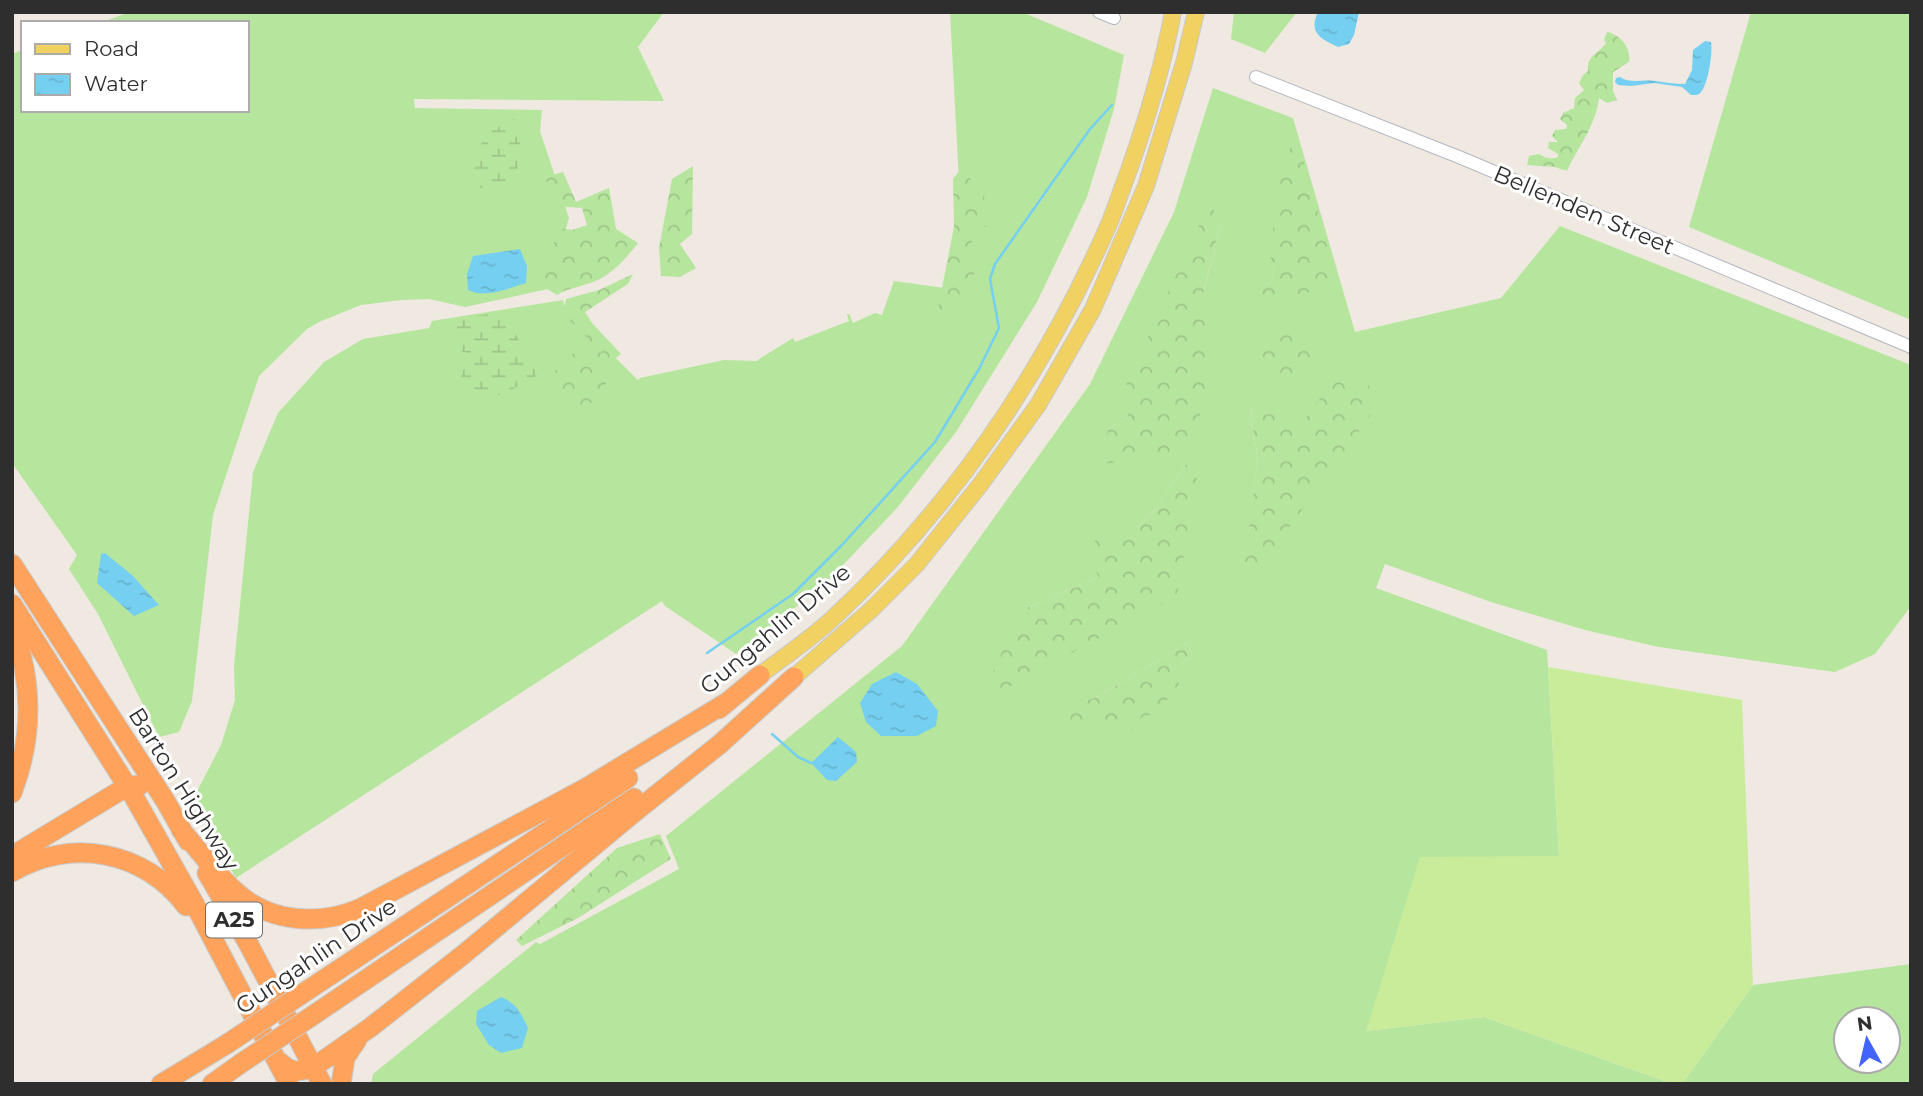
<svg xmlns="http://www.w3.org/2000/svg" width="1923" height="1096" font-family="Montserrat,sans-serif">
<style>
.grass{fill:#b6e59e;fill-rule:evenodd}
.forest{fill:url(#forest-crowns)}
.wetland{fill:url(#wetland-marsh)}
.pitch{fill:#c9ec9a}
.water{fill:url(#water-ripples)}
.lines{fill:none;stroke-linecap:round;stroke-linejoin:round}
.stream{stroke:#75cff0;stroke-width:2.5}
.minor-casing{stroke:#b4b7c1;stroke-width:14}
.major-casing{stroke:#c9c9c9;stroke-width:18}
.highway-casing{stroke:#c9c9c9;stroke-width:21}
.minor{stroke:#fff;stroke-width:12}
.major{stroke:#f2d163;stroke-width:16}
.highway{stroke:#ffa35c;stroke-width:19}
.highway-bridge-casing{stroke:#c9c9c9;stroke-width:21;stroke-linecap:butt}
.highway-bridge{stroke:#ffa35c;stroke-width:19}
.labels{text-anchor:middle;stroke-width:6;stroke-linejoin:round;paint-order:stroke}
.shield{fill:#fff;stroke:#6d6d6d;stroke-width:2}
.shield-label{font-size:21px;font-weight:bold;fill:#2e2e2e}
.street-label{font-size:23px;fill:#2e2e2e;stroke:#fff}
</style>
<defs>
<pattern id="forest-crowns" width="20" height="18" patternUnits="userSpaceOnUse" patternTransform="scale(1.75)"><rect width="20" height="18" fill="#b6e59e"/><path d="M2 6a3 3 0 1 1 6 0M12 15a3 3 0 1 1 6 0" fill="none" stroke="#9dc588"/></pattern>
<pattern id="wetland-marsh" width="20" height="14" patternUnits="userSpaceOnUse" patternTransform="scale(1.75)"><rect width="20" height="14" fill="#b6e59e"/><path d="M1 5h8M5 5V1M11 12h8M15 12V8" fill="none" stroke="#9dc588"/></pattern>
<pattern id="water-ripples" width="26" height="14" patternUnits="userSpaceOnUse" patternTransform="scale(1.75)"><rect width="26" height="14" fill="#75cff0"/><path d="M2 4q2-2 4 0t4 0M15 11q2-2 4 0t4 0" fill="none" stroke="#66b2ce"/></pattern>
</defs>
<rect width="100%" height="100%" fill="#efe9e1"/>
<path class="grass" d="M130 12H664L638 47 664 101 414 99 415 108 542 110 540 131 569 218 548 289 465 307 429 299 401 300 361 305 319 322 307 329 259 376 213 515 192 701 179 732 159 737 98 614 69 569 77 555 12 463V54L23 50V110H247V23H100Z
M950 12H1022L1124 55 1114 109 1087 197 1037 302 956 432 897 508 824 585 736 654 665 606 662 601 236 878 192 801 221 745 235 700 234 666 253 472 278 413 324 362 363 339 429 328 432 321 563 300 565 308 638 380 640 378 724 360 756 361 793 338 795 342 849 321 847 314H849L853 323 875 313 882 315 894 281 951 289 962 238Z
M1234 12H1297L1265 53 1231 39Z
M1751 12H1911V320L1689 227Z
M1213 88 1293 118 1355 332 1501 298 1560 226 1911 365V606L1875 654 1835 672 1659 647 1585 630 1491 602 1385 564 1376 588 1547 650 1559 856 1366 1031 1484 1017 1673 1084H371L373 1074 536 942 540 944 679 869 666 836 902 646 1090 384 1174 212ZM1221 222 1203 295 1211 316 1097 465 1109 428 1128 418ZM1275 266 1336 288 1259 285 1270 283ZM1250 410 1304 422 1241 594 1258 459ZM1186 464 1177 595 1024 609 1099 577 1135 530 1154 511ZM1187 643 1192 654 1174 670 1124 709 1058 712 1099 696Z
M1911 964V1084H1682L1753 985ZM1846 1019H1888V1061H1846Z"/>
<path class="forest" d="M1607 32C1621 35 1631 48 1629 62L1613 72V91L1617 100 1607 103 1599 98C1596 125 1578 147 1567 171L1555 167 1527 165 1529 156 1539 154C1545 158 1551 160 1558 157V154L1548 148 1549 142H1558L1552 136 1555 130 1566 129 1567 125 1560 119 1563 113 1574 108 1575 98 1584 90 1579 83 1583 75 1588 71C1587 54 1598 55 1606 43L1604 40Z
M1297 137 1334 271 1336 288 1260 300 1259 284 1270 283 1275 266 1270 256 1280 164Z
M693 166 692 234 680 244 696 268 680 277 661 276 659 248 672 179Z
M961 169 984 193 986 227 971 226 969 236 979 258 961 318 938 308 954 227 953 179Z
M563 172 576 202 609 188 616 229 638 243C628 256 615 271 600 279 586 286 570 287 557 295L537 283 560 228 572 230 587 225 582 208 556 206 545 177Z
M1209 203 1221 222 1203 294 1211 316 1203 409 1181 453 1096 465 1109 428 1128 418 1126 385Z
M633 274 628 284 585 312 592 323 621 354 612 361 600 352 609 372 602 399 582 406 549 379 567 357 593 344 563 313 566 299 599 290Z
M1282 323 1310 328 1321 360 1278 391 1261 352 1276 343Z
M1341 369 1369 383 1372 413 1240 595 1258 459 1250 410 1304 421Z
M1186 464 1197 479 1177 595 993 696 994 668 1024 609 1099 577 1092 565 1096 534 1135 530 1154 511Z
M1187 643 1192 654 1174 670 1179 684 1157 713 1142 717 1132 731 1124 710 1115 729 1061 727 1057 712 1099 696Z
M660 834 671 859 578 918 522 946 516 940 617 848Z"/>
<path class="wetland" d="M515 119C526 156 524 190 476 188L469 172C480 143 484 130 515 119Z
M504 311 524 351 542 368 541 373C513 389 482 415 461 377L463 370 471 365 466 352H463L455 348 458 342 454 320Z"/>
<path class="pitch" d="M1548 667 1742 700 1753 985 1682 1084H1673L1484 1017 1366 1031 1420 857 1559 856Z"/>
<path class="water" d="M1318 12H1359L1354 35 1349 44 1338 47C1321 39 1308 33 1318 12Z
M1705 41 1711 42C1713 52 1708 84 1701 92 1698 96 1696 95 1691 95L1682 87 1654 83 1631 86 1618 85 1615 82 1616 78 1620 77C1631 84 1642 79 1655 81 1665 82 1675 84 1685 84L1692 70 1693 50Z
M520 249 527 266 526 283C509 288 485 299 468 290L467 274 473 256Z
M105 553 133 576 159 605 134 616 97 583 101 554Z
M896 672 917 684 938 711 936 726 917 736H881L866 722 860 703 872 684Z
M838 737 856 752 857 762 836 781 827 780 811 763Z
M501 997C516 1003 521 1013 528 1028L522 1048 501 1053 489 1045 476 1024 477 1011Z"/>
<g class="lines">
<path class="stream" d="M707 653 793 594 842 545 935 442 979 369 999 328 990 279 995 264 1090 129 1112 105
M772 734 798 757 811 763"/>
<defs>
<path id="minor" d="M1099 12 1114 18
M1256 77 1459 157 1911 347"/>
<path id="major" d="M760 675C784 657 809 640 831 620 950 510 1044 373 1109 224 1116 207 1122 188 1129 170 1147 119 1163 66 1173 12
M794 677 871 610 917 564 980 485 1038 405 1093 309 1146 186 1184 63 1196 12"/>
<path id="highway" d="M12 564 166 802 188 841
M12 604 134 797 194 903 289 1084
M12 626C33 681 33 738 12 793
M719 709 760 675
M181 830C199 850 215 873 235 891 269 923 320 926 361 908L584 789 729 701
M12 856 118 792 127 787 140 785
M12 872C71 837 145 851 186 906
M207 873 249 945 322 1084
M302 994 628 778
M315 1014 634 798
M277 1060 287 1068 295 1071 311 1069 371 1027 464 954 636 811 720 744 794 677
M161 1084 227 1044
M212 1084 240 1064
M341 1084 345 1058 357 1040"/>
</defs>
<use href="#minor" class="minor-casing"/>
<use href="#major" class="major-casing"/>
<use href="#highway" class="highway-casing"/>
<use href="#minor" class="minor"/>
<use href="#major" class="major"/>
<use href="#highway" class="highway"/>
<defs>
<path id="highway-bridge" d="M227 1044 302 994
M240 1064 315 1014"/>
</defs>
<use href="#highway-bridge" class="highway-bridge-casing"/>
<use href="#highway-bridge" class="highway-bridge"/>
</g>
<g class="labels">
<rect class="shield" x="206" y="902.5" width="56" height="35" rx="5"/>
<g class="shield-label">
<text x="234" y="927">A25</text>
</g>
<g class="street-label">
<text transform="translate(1584 210) rotate(23)" y="8">Bellenden Street</text>
<text transform="translate(775 629) rotate(-40)" y="8">Gungahlin Drive</text>
<text transform="translate(184 789) rotate(58)" y="8">Barton Highway</text>
<text transform="translate(316 956) rotate(-34)" y="8">Gungahlin Drive</text>
</g>
</g>
<rect width="1923" height="1096" fill="none" stroke="#2e2e2e" stroke-width="28"/>
<rect x="21" y="21" width="228" height="91" fill="#ffffff" stroke="#ababab" stroke-width="2"/>
<rect x="35" y="44" width="35" height="10" fill="#f2d163" stroke="#ababab" stroke-width="2"/>
<text x="84" y="56" font-size="21" fill="#2e2e2e">Road</text>
<rect x="35" y="74" width="35" height="21" fill="url(#water-ripples)" stroke="#ababab" stroke-width="2"/>
<text x="84" y="91" font-size="21" fill="#2e2e2e">Water</text>
<g transform="translate(1867 1040) rotate(352)"><circle r="33" fill="#ffffff" stroke="#ababab" stroke-width="2"/>
<path d="M0-5L12 26L0 18L-12 26Z" fill="#4264fb"/>
<text y="-10" font-size="19" font-weight="bold" text-anchor="middle" fill="#2e2e2e">N</text>
</g>
</svg>
